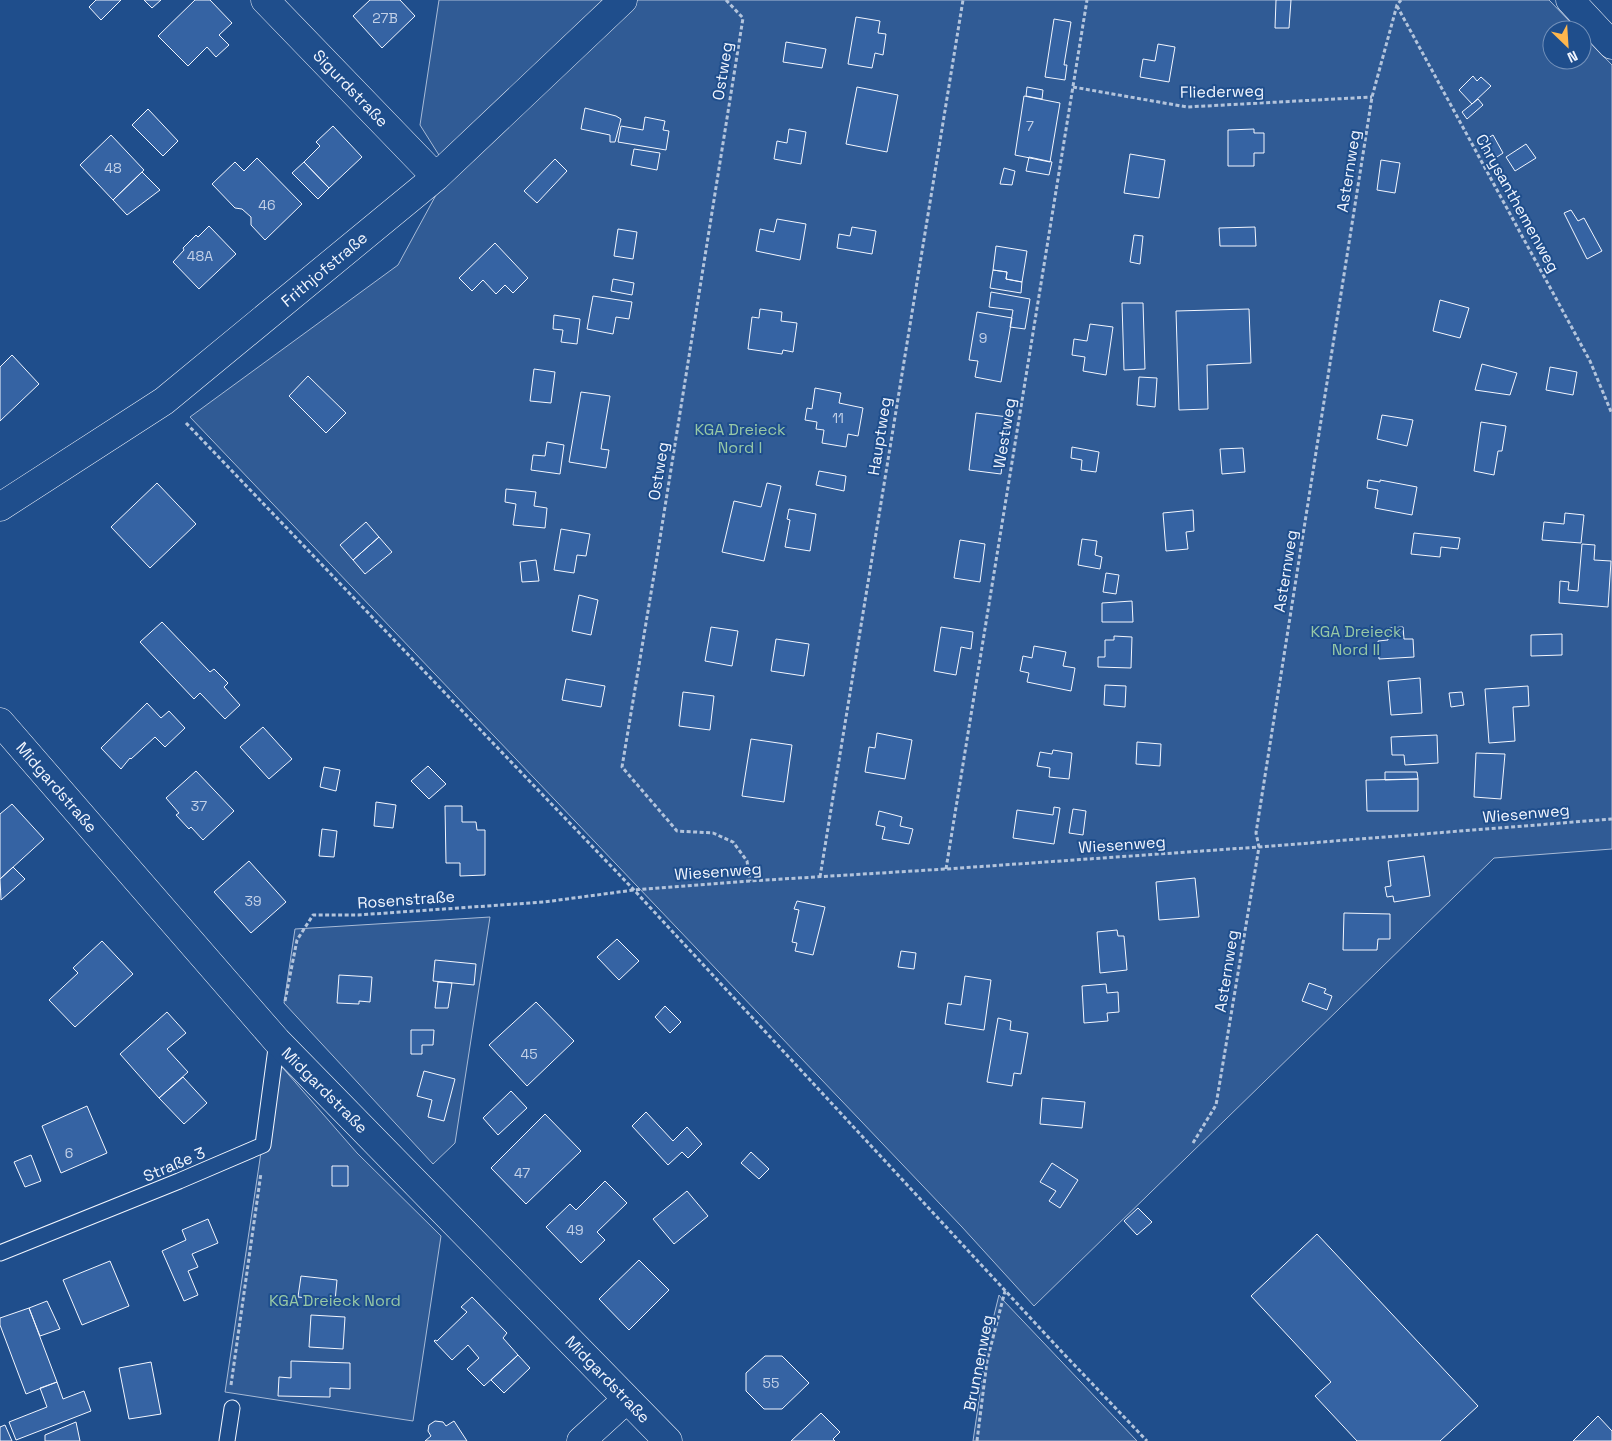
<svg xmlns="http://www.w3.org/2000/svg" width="1612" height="1441" font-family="'Space Grotesk',sans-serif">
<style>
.built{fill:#305b95;stroke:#a8bbd7}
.building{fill:#3563a3;stroke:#f2f6ff}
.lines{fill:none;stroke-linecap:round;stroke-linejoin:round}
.lane-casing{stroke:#f2f6ff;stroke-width:17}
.street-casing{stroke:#f2f6ff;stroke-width:29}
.path{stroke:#b3c4dc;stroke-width:3;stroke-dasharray:4 2.5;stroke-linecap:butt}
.lane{stroke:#1f4e8c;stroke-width:15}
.street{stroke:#1f4e8c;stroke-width:28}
.labels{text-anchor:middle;stroke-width:4;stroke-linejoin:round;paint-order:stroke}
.number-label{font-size:14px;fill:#c3d1e8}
.street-label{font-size:16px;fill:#f2f6ff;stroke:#1f4e8c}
.park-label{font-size:16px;fill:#97c8a6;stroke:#1f4e8c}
</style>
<rect width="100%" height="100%" fill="#1f4e8c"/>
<path class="built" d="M439 0H1549L1578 30H1552V60H1582V34L1612 65V849L1494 858 1034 1306 962 1227 190 417 398 265 449 171 420 125Z
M490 917 455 1143 433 1164 284 1003 295 929Z
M275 1059 357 1153 441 1236 413 1421 225 1392Z
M999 1295 1003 1300 1137 1441H973L983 1373V1360Z"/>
<path class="building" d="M96 0H121L101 20 89 7Z
M144 0H161L152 8Z
M195 0H210L232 23 219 35 229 45 216 57 207 47 188 66 158 36Z
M370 0H400L415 16 382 48 353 16Z
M1276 0H1291L1289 28H1275Z
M856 17 880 21 878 33 886 34 883 55 875 53 872 68 848 64Z
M1054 19 1071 22 1064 65H1067L1065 80 1045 77Z
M786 42 826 49 822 68 783 62Z
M1158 44 1175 47 1169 82 1140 77 1143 59 1155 61Z
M1473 76 1477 81 1481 77 1491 86 1472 104 1459 90Z
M857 87 898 95 887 152 846 144Z
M1027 87 1043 90 1042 99 1026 96Z
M1024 96 1060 103 1050 162 1015 155Z
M1478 99 1483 105 1467 119 1462 112Z
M585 108 616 116 621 119 615 142H610V135L581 129Z
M148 109 178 141 163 156 132 125Z
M645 117 665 121 663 130 669 131 666 150 618 142 621 126 643 130Z
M333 126 362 157 329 188 304 162 320 146 316 142Z
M789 129 806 132 801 164 774 159 777 141 787 143Z
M1254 129V133H1264V153H1254V166H1228V130Z
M111 135 144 170 113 200 80 165Z
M1493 135 1503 153 1494 159 1492 155 1488 157 1480 143Z
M1526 144 1536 158 1515 171 1506 157Z
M634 149 660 153 657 170 631 165Z
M1130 154 1165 160 1159 198 1124 193Z
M1029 157 1052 162 1049 175 1026 171Z
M257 158 302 204 265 240 251 225V217L242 209 235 208 212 184 235 162 244 171Z
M555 159 567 171 537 203 524 191Z
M1381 160 1400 163 1395 193 1377 190Z
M304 162 329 188 318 199 292 173Z
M1004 168 1015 171 1012 185 1000 184Z
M142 172 160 190 127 215 113 200Z
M1571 210 1578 221 1584 218 1602 251 1587 259 1564 213Z
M777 219 806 224 800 260 756 251 760 229 774 232Z
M209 226 236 254 199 289 173 262 184 250 183 248 196 235 198 237Z
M852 227 876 231 872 254 837 248 839 234 850 236Z
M1255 227 1256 246H1220L1219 228Z
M618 229 637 232 633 259 614 256Z
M1134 235 1143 236 1140 264 1130 262Z
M495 243 528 278 513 293 505 285 496 294 483 280 472 291 459 278Z
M996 246 1027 251 1022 282 1006 279 1007 272 993 270Z
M993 270 1007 272 1006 279 1022 282 1021 293 990 288Z
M613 279 634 283 632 295 611 291Z
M991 292 1030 299 1025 329 1010 327 1013 310 989 307Z
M593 296 632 302 629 319 616 317 613 334 587 329Z
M1440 300 1469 308 1460 338 1433 331Z
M1122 303H1143L1145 369 1124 370Z
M760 309 782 312 781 321 797 323 793 352 783 350 782 354 748 349 752 317 759 318Z
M1249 309 1251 363 1207 365 1208 409 1179 410 1176 311Z
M977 312 1012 318 1001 382 975 377 978 361 969 360Z
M554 315 580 319 577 344 561 342 563 330 553 329Z
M1090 324 1113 327 1106 375 1083 371 1085 357 1072 355 1074 339 1087 341Z
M12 355 39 384 0 421V367Z
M1482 364 1517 373 1510 395 1475 390Z
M1550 367 1577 372 1573 395 1546 390Z
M534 369 555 372 551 403 530 401Z
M308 376 346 413 326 433 289 396Z
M1139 377 1157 378 1155 407 1137 405Z
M815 388 841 393 839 403 863 408 858 436 848 434 846 447 822 443 824 430 816 429 817 422 805 420 807 408 812 409Z
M581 392 610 396 601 449 609 450 606 468 569 462Z
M976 413 1008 417 1001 474 969 470Z
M1382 415 1413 420 1407 446 1377 439Z
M1481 422 1506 426 1502 451H1498L1494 475 1474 471Z
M547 442 564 445 560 474 531 470 533 455 545 456Z
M1072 447 1099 452 1096 472 1081 470 1082 460 1071 458Z
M1243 448 1245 472 1222 474 1220 449Z
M819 471 846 476 844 491 816 485Z
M1368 480 1380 482V480L1417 487 1412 515 1375 508 1378 490 1367 488Z
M157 483 196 524 150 568 111 527Z
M767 483 781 486 764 561 722 552 734 501 761 507Z
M506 489 536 492 534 506 547 508 545 528 513 525 516 504 505 502Z
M789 509 816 514 810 551 785 547 790 520 787 519Z
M1193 510 1194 531 1186 532 1188 549 1166 551 1163 513Z
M1565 513 1584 515 1581 543 1542 540 1544 522 1564 524Z
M366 522 379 537 353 560 340 545Z
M561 529 590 534 586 556 577 555 574 573 554 570Z
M1414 533 1460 538 1458 549 1441 547 1440 557 1411 554Z
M379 537 392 552 365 574 353 560Z
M1082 539 1097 541 1095 555 1102 557 1100 569 1078 565Z
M960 540 985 544 980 582 954 578Z
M1582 544 1595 545 1594 560 1611 561 1608 607 1559 603 1560 581 1569 582 1568 590 1578 591Z
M536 560 539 581 522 582 520 562Z
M1106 573 1119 575 1116 594 1103 592Z
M579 595 598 600 591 635 572 631Z
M1132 601 1133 622H1102V603Z
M162 622 210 672 214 669 228 683 224 687 240 705 225 719 200 693 194 699 140 642Z
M711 627 738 631 732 666 705 661Z
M941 627 973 632 971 649 961 647 956 675 934 671Z
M1403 627 1404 639H1413L1414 657 1379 659 1378 641 1388 640 1387 628Z
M1562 634V655L1531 656V635Z
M1114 636 1132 637 1131 668 1098 667V657H1105V640H1114Z
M776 639 809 644 804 676 771 671Z
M1034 646 1066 652 1063 666 1075 668 1071 691 1027 682 1029 673 1020 671 1023 656 1032 658Z
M1420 678 1422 713 1391 715 1388 681Z
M566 679 605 686 601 707 562 700Z
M1105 685 1126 686 1125 707 1104 705Z
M1528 686 1529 706 1513 707 1515 741 1489 743 1485 689Z
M683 692 714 696 710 730 679 726Z
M1462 692 1464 705 1451 707 1449 693Z
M147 703 161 718 169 711 185 728 165 747 155 737 131 759 130 758 121 769 101 748Z
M263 727 292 759 269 779 240 747Z
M877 733 912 740 905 779 865 772 869 747 875 748Z
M1437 735 1438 763 1405 765 1404 755H1392L1391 737Z
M751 739 792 745 784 802 742 796Z
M1137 742 1161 744 1160 766 1136 764Z
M1053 750 1072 753 1069 779 1049 777 1050 768 1037 766 1040 752 1052 754Z
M1476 753 1505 754 1501 799 1474 797Z
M428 766 446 784 429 799 411 781Z
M324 767 340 770 336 791 320 787Z
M196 771 234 811 203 840 191 827 189 829 176 815 179 813 166 798Z
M1385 772H1417L1418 779 1385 780Z
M1418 779V811H1367L1366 780Z
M376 802 396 805 393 828 374 826Z
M12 804 44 839 0 879V814Z
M445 806H462V822H476L477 830H485V875L460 876V863H446Z
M1054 807 1060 808 1054 844 1013 838 1017 810 1053 815Z
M1073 809 1086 811 1083 835 1069 833Z
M879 811 902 817 900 826 913 829 909 844 882 839 885 827 876 825Z
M322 829 337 831 334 857 319 856Z
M1424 856 1430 896 1394 902 1393 896 1387 897 1385 887 1391 886 1388 861Z
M249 861 286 902 251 933 214 892Z
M13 867 25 879 1 900 0 879Z
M1195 878 1199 917 1159 920 1156 882Z
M797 901 825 907 813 955 795 951 797 943 792 942 799 910 794 909Z
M1344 913 1390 914V939H1378L1377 950H1343Z
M1117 930 1118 936H1124L1127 970 1100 973 1097 932Z
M617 939 639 961 619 980 597 957Z
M102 941 133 974 75 1027 49 1000 78 973 73 968Z
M901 951 916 953 914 969 898 967Z
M435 960 476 964 474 985 433 981Z
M339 975 372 977 370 1002 359 1001V1004L337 1003Z
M965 976 991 980 984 1030 945 1024 948 1003 961 1005Z
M438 982 452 983 448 1008H435Z
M1309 983 1326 989 1324 993 1332 996 1327 1010 1302 1001Z
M1106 984 1107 993 1118 992 1119 1012 1107 1013 1108 1021 1084 1023 1082 986Z
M536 1002 574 1041 527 1086 489 1045Z
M665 1006 681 1022 670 1033 655 1017Z
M167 1012 186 1033 167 1049 188 1072 159 1098 120 1054Z
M998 1018 1011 1021 1010 1030 1028 1033 1021 1074 1014 1073 1012 1086 987 1082Z
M411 1030H434L433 1045H422V1054H411Z
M424 1071 455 1079 444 1121 428 1117 432 1100 417 1096Z
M183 1077 207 1103 184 1124 159 1098Z
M511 1091 527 1108 498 1135 483 1118Z
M1042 1098 1085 1102 1082 1128 1040 1124Z
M87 1106 107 1153 61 1173 42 1126Z
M646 1112 673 1141 687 1127 702 1144 688 1158 682 1152 668 1165 632 1126Z
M545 1114 581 1151 526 1204 491 1168Z
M751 1152 769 1169 759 1179 741 1163Z
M31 1155 41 1181 25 1187 14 1162Z
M1052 1163 1078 1180 1060 1208 1049 1201 1056 1191 1040 1182Z
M332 1166H348V1186H332Z
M605 1181 627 1203 597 1232 605 1240 581 1263 546 1227 570 1204 576 1210Z
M687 1191 708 1216 674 1244 653 1219Z
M1138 1208 1152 1222 1137 1235 1124 1221Z
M208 1219 218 1243 192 1254 198 1267 188 1271 198 1295 184 1301 162 1251 186 1240 182 1230Z
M1317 1234 1478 1406 1440 1441H1357L1315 1396 1331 1382 1251 1296Z
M639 1260 669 1290 629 1330 599 1299Z
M110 1261 129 1306 82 1325 63 1280Z
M301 1276 337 1280 335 1301 298 1297Z
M472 1297 507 1333 503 1338 518 1355 484 1386 467 1369 479 1358 468 1345 452 1360 434 1341 435 1340 437 1341 467 1312 461 1307Z
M47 1301 60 1329 40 1336 29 1308Z
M29 1308 57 1382 26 1394 0 1325V1318Z
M311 1315 345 1317 343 1349 309 1347Z
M518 1355 530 1368 504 1393 491 1380Z
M765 1356H782L809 1383 782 1409H764L746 1391V1373Z
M291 1361 350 1363V1389L330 1388V1397L278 1396 279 1377 291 1378Z
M151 1362 161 1414 129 1419 119 1368Z
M57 1382 63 1399 84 1391 91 1411 16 1440 9 1422 47 1407 40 1388Z
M821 1413 840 1432 833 1439 835 1441H791Z
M1598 1416 1612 1431V1441H1573Z
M435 1421 443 1422 446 1426 454 1421 467 1441H425L431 1436 428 1431 429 1425Z
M76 1422 80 1441H45V1435Z
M5 1425 12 1441H0V1427Z"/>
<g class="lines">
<defs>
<path id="lane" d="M0 1253 179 1181 263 1145 277 1041
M227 1441 232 1408"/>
<path id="street" d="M265 0 436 177
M1570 0 1612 45
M0 507 164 401 436 177 623 0
M0 722 277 1041 668 1441
M581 1441 627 1399"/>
</defs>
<use href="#lane" class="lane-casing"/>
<use href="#street" class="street-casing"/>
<path class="path" d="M726 0 743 18 657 557 622 767 677 831 713 833 733 842 747 861 750 881
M1397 6 1590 361 1612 414
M1073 87 1187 107 1372 97
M186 423 634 890 1062 1352 1147 1441
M946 869 1087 0
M820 877 963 0
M285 1001 297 940 313 915H358L544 902 634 890 750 881 946 869 1259 847 1612 819
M1193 1143 1216 1105 1259 847 1256 833 1372 97 1397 5 1401 0
M231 1385 261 1173
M977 1441 987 1361 1005 1291"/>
<use href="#lane" class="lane"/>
<use href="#street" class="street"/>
</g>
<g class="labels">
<g class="number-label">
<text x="385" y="23">27B</text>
<text x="1030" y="131">7</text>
<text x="113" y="173">48</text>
<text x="267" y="210">46</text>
<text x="200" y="261">48A</text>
<text x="983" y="343">9</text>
<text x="838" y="423">11</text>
<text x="199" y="811">37</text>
<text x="253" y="906">39</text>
<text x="529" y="1059">45</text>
<text x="69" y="1158">6</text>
<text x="522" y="1178">47</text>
<text x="575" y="1235">49</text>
<text x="771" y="1388">55</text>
</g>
<g class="street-label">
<text transform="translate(722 71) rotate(-81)" y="6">Ostweg</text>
<text transform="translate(351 88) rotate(46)" y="6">Sigurdstraße</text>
<text transform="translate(1222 91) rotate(-1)" y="6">Fliederweg</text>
<text transform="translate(1348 171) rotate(-81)" y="6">Asternweg</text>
<text transform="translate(1518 203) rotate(61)" y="6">Chrysanthemenweg</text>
<text transform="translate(324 269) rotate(-40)" y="6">Frithjofstraße</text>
<text transform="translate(1004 433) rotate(-81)" y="6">Westweg</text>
<text transform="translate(879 436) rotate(-81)" y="6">Hauptweg</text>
<text transform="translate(658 471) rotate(-81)" y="6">Ostweg</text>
<text transform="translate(1285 571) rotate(-81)" y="6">Asternweg</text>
<text transform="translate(57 787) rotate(49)" y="6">Midgardstraße</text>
<text transform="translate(1526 813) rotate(-5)" y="6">Wiesenweg</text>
<text transform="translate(1122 844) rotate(-4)" y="6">Wiesenweg</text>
<text transform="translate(718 871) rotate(-4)" y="6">Wiesenweg</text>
<text transform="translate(406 899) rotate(-4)" y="6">Rosenstraße</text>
<text transform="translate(1226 971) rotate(-81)" y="6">Asternweg</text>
<text transform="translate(325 1090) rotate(45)" y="6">Midgardstraße</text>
<text transform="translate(174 1164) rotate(-23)" y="6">Straße 3</text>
<text transform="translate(978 1363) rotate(-79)" y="6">Brunnenweg</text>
<text transform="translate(608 1379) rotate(46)" y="6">Midgardstraße</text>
</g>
<g class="park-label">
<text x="740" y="435">KGA Dreieck<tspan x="740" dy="18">Nord I</tspan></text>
<text x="1356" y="637">KGA Dreieck<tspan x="1356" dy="18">Nord II</tspan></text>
<text x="335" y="1306">KGA Dreieck Nord</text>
</g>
</g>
<g transform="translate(1567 45) rotate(155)"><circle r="24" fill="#1f4e8c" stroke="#7391ba"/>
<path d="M0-4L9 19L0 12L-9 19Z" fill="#ffb74d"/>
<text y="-8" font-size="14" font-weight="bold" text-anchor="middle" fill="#f2f6ff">N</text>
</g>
</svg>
